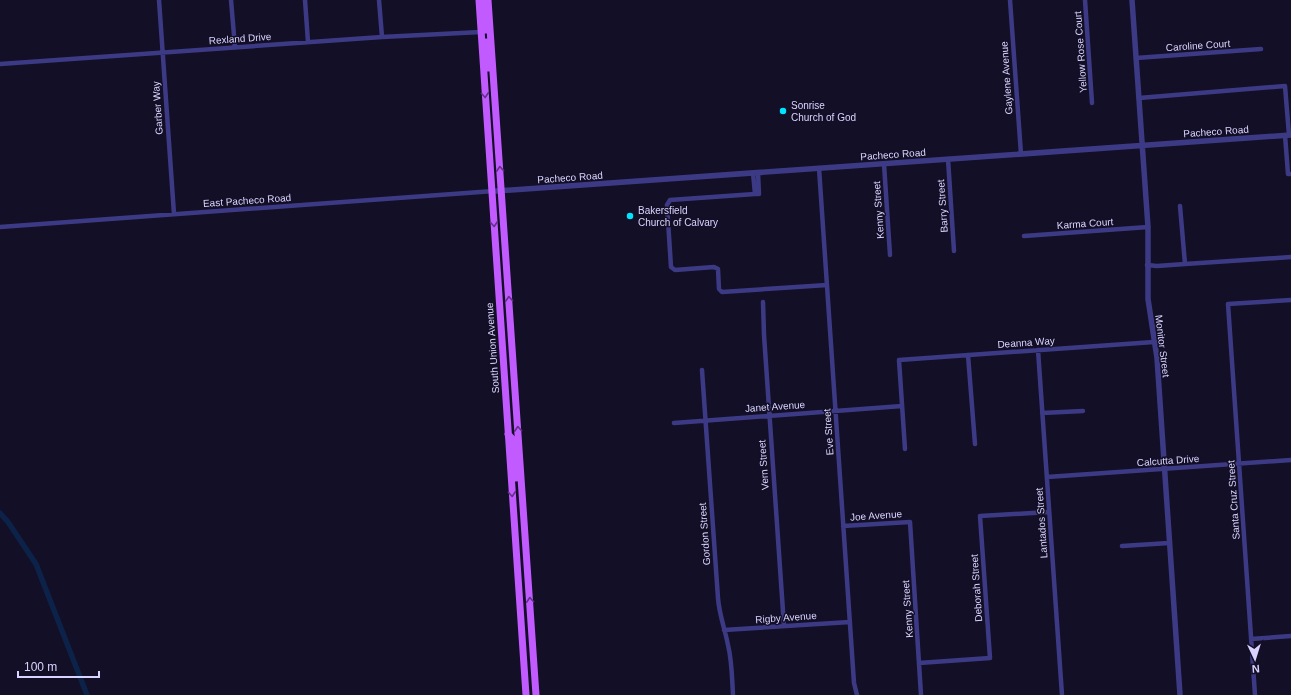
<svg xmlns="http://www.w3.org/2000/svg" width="1291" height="695" font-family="Arial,sans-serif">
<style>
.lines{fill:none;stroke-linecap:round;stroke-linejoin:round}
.canal{stroke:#0c2248;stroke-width:5.5}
.minor{stroke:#3d3a85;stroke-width:4.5}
.tertiary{stroke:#3d3a85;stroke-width:5.5}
.primary{stroke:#c25bff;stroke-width:7}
.oneway{stroke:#623188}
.poi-dot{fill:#00e5ff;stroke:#130f26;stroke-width:1.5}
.labels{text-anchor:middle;stroke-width:3;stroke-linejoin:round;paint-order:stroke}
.street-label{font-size:10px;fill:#d9d4ff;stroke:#130f26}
.poi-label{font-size:10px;fill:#d9d4ff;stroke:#130f26;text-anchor:start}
</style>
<rect width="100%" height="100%" fill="#130f26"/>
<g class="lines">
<path class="canal" d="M0 513 8 522 36 564 87 695"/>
<path class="minor" d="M159 0 174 214
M231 0 235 47
M305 0 308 42
M379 0 382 37
M1010 0 1021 154
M1085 0 1092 103
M1136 58 1261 49
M0 64 382 37 481 32
M1139 98 1285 86 1289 135
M1285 135 1288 174H1291
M948 159 954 251
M884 164 890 255
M819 168 854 683 857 695
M753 173 755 194H759L758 173
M755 194 670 200 667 205 671 267 675 270 714 267 718 269 719 289 722 292 827 285
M1180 206 1185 264 1291 257
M0 227 494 191
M1024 236 1148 227
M1147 265 1157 266 1185 264
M763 302 764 335 784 626
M1038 350 1062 695
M968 355 975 444
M702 370 718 598C719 614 725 629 728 645 732 661 732 678 733 695
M1042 413 1083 411
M674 423 902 406
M905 449 899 360 1154 342
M1047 477 1291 460
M843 526 910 522 921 695
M1122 546 1169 543
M724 630 850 622
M1251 639 1291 636
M919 663 990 658 980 516 1049 512
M1255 695 1228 304 1291 300"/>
<path class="tertiary" d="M1132 0 1148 227V299L1157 358 1180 695
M496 191 1291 135"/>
<path class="primary" d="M479 0 526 695
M483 0 486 30
M488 0 536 695
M486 42 488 68
M508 434 514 441 516 478"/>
</g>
<defs><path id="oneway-chevron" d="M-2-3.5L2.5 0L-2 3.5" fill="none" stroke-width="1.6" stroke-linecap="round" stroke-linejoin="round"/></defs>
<g class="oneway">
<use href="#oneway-chevron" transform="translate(485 95) rotate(86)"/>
<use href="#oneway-chevron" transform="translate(500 169) rotate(-94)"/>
<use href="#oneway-chevron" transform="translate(494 224) rotate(86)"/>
<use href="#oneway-chevron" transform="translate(509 299) rotate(-94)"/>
<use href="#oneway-chevron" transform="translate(518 429) rotate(-94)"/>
<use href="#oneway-chevron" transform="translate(512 494) rotate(86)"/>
<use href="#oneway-chevron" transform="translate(530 600) rotate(-94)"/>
</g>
<g class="poi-dot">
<circle cx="783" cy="111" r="4"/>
<circle cx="630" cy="216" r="4"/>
</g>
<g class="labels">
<g class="street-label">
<text transform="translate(240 38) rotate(-4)" y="4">Rexland Drive</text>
<text transform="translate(1198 45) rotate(-4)" y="4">Caroline Court</text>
<text transform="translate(1080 52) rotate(-94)" y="4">Yellow Rose Court</text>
<text transform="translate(1006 78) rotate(-94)" y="4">Gaylene Avenue</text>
<text transform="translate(157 108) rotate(-94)" y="4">Garber Way</text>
<text transform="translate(1216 131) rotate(-4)" y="4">Pacheco Road</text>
<text transform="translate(893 154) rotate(-4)" y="4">Pacheco Road</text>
<text transform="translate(570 177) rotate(-4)" y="4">Pacheco Road</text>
<text transform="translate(247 200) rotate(-4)" y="4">East Pacheco Road</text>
<text transform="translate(942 206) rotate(-94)" y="4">Barry Street</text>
<text transform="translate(878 210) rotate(-94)" y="4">Kenny Street</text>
<text transform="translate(1085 223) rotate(-4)" y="4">Karma Court</text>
<text transform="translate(1026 342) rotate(-4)" y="4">Deanna Way</text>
<text transform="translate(1163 346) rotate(83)" y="4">Monitor Street</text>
<text transform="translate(492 348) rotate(-94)" y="4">South Union Avenue</text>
<text transform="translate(775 406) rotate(-4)" y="4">Janet Avenue</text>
<text transform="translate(828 432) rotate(-94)" y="4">Eve Street</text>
<text transform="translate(1168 460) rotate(-4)" y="4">Calcutta Drive</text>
<text transform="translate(763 465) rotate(-94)" y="4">Vern Street</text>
<text transform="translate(1233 500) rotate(-94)" y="4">Santa Cruz Street</text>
<text transform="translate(876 515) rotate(-4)" y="4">Joe Avenue</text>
<text transform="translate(1041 523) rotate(-94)" y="4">Lantados Street</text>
<text transform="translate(704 534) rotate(-94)" y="4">Gordon Street</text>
<text transform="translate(976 588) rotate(-94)" y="4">Deborah Street</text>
<text transform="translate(907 609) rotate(-94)" y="4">Kenny Street</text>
<text transform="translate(786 617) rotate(-4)" y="4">Rigby Avenue</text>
</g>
<g class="poi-label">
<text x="791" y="109">Sonrise<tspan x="791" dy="12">Church of God</tspan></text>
<text x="638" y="214">Bakersfield<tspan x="638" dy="12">Church of Calvary</tspan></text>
</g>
</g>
<g transform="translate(1255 659) rotate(176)" stroke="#130f26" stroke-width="3" paint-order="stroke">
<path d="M0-3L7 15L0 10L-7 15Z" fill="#d9d4ff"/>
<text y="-6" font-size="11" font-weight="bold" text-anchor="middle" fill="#d9d4ff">N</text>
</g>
<path d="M18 671v6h81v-6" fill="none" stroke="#d9d4ff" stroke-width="2"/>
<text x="24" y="671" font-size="12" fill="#d9d4ff" stroke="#130f26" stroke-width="3" paint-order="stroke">100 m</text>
</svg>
